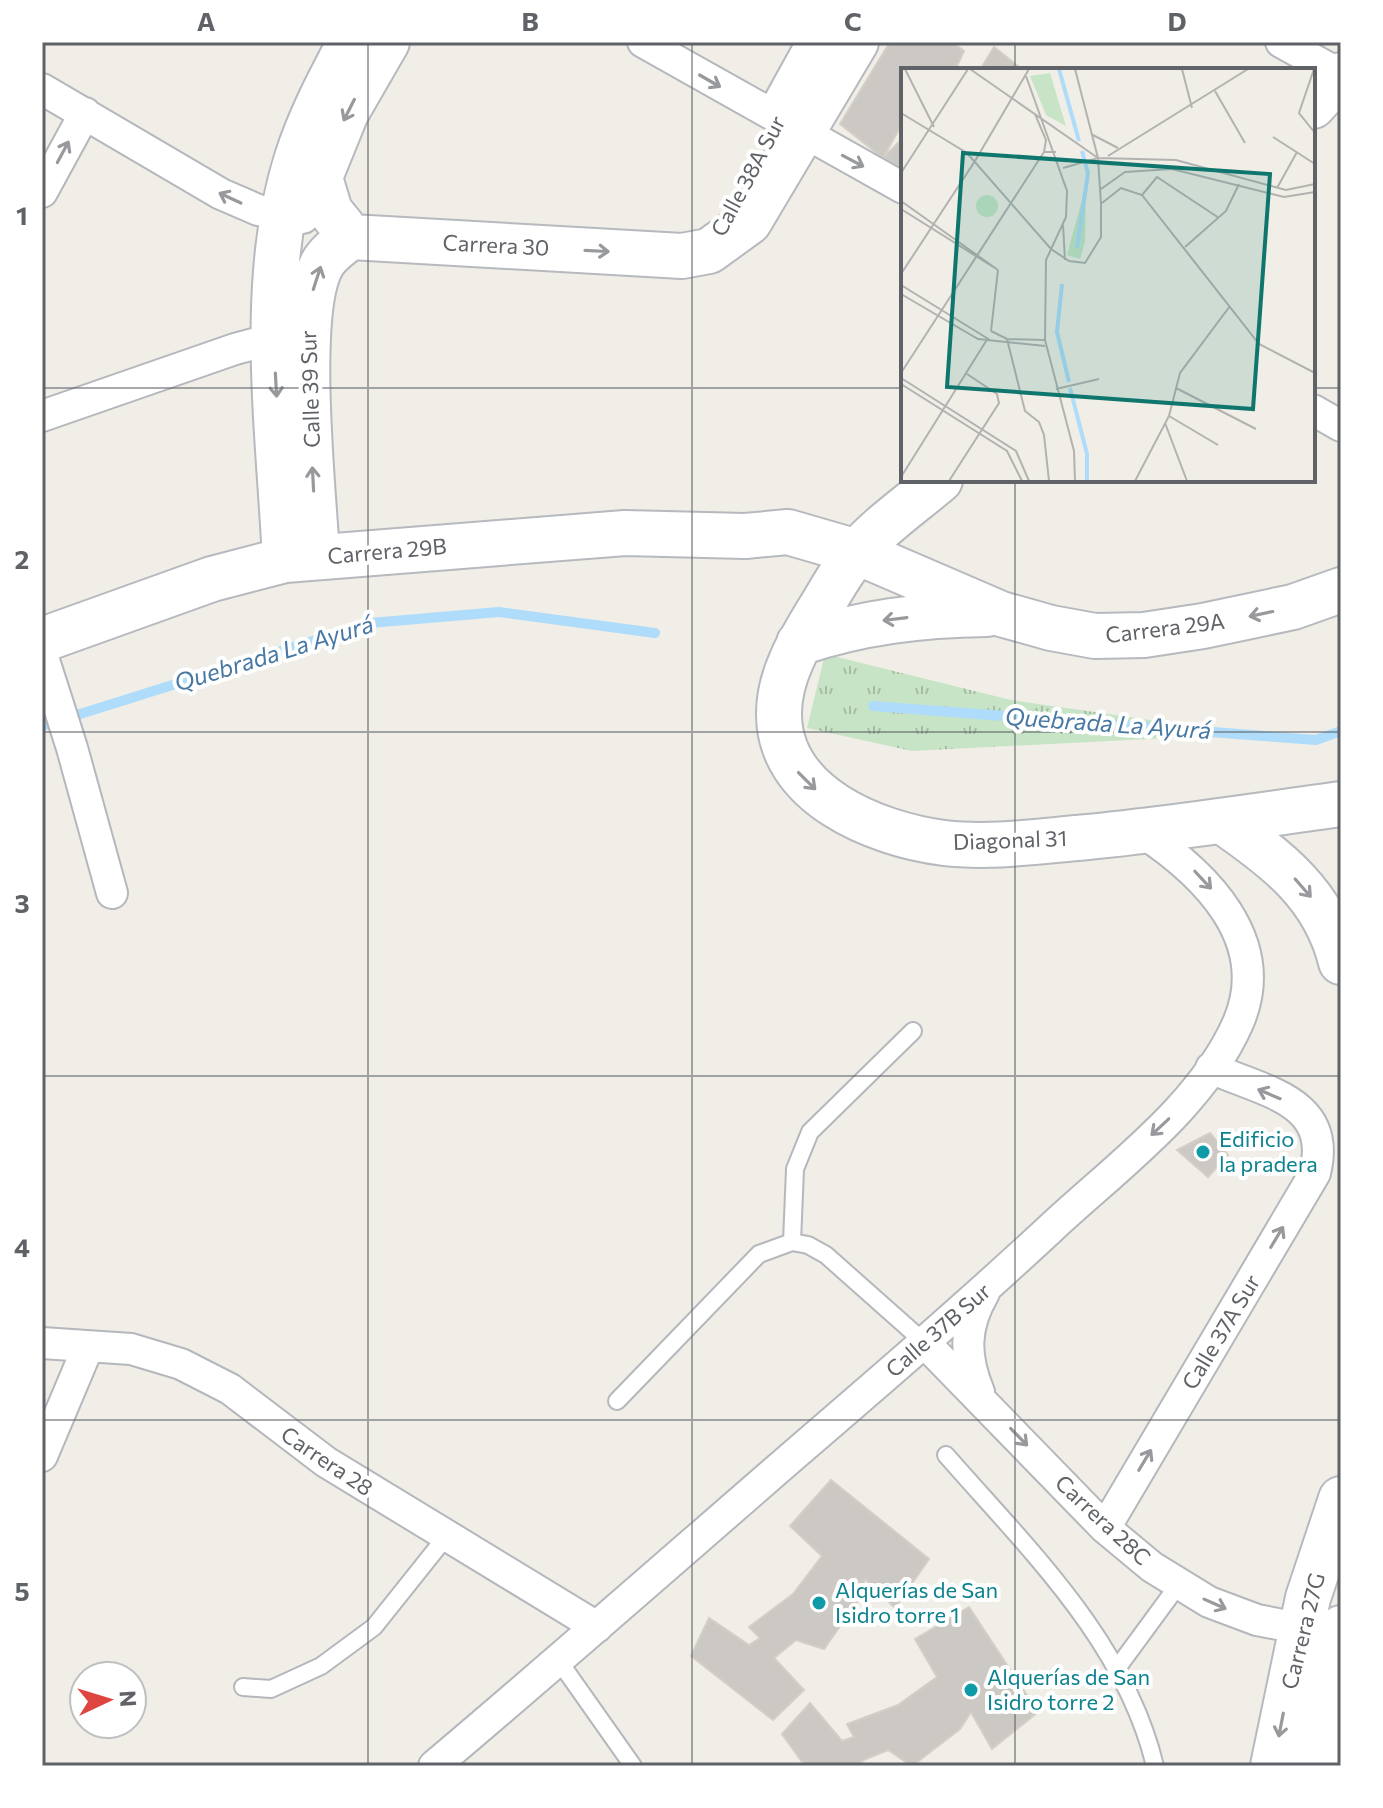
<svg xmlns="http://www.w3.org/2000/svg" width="1383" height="1808" font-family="Commissioner,sans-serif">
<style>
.park{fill:url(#park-tufts)}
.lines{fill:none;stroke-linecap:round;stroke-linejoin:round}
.stream{stroke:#aedcfa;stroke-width:10}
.building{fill:#ccc8c4;stroke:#d4cfc6;stroke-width:2}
.lane-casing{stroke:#b4b7bb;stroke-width:20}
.street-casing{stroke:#b4b7bb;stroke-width:34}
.secondary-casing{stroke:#b6b9be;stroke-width:48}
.lane{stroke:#fff;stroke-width:16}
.street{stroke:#fff;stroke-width:30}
.secondary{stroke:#fff;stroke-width:44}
.oneway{stroke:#97999c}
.grid{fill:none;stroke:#5f6267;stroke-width:2;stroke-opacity:0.55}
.culture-dot{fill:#0f9aa8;stroke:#fff;stroke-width:3}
.labels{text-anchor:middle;stroke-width:8;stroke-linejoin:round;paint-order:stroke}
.street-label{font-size:22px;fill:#5f6267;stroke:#fff}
.culture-label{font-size:22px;fill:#0d838f;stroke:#fff;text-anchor:start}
.water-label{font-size:24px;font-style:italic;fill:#4778a3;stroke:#fff}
.inset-river{fill:none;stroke:#aedcfa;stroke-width:4}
.inset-road{fill:none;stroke:#b2b2b0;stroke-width:2}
.view{fill:#0f766e;fill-opacity:0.15;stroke:#0f766e;stroke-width:4}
.inset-edge{fill:none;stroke:#5f6267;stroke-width:4}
.neatline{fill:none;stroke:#5f6267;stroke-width:3}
.grid-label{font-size:26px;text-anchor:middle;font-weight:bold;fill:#5f6267}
</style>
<defs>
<pattern id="park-tufts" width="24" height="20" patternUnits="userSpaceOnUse" patternTransform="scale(2)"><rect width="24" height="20" fill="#c7e5c6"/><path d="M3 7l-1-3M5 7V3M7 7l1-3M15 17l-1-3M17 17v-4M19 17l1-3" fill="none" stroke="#a5bda5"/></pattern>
</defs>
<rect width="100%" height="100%" fill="#f0eee7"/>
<path class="park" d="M825 654 1011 700 1247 734 912 751 807 728Z"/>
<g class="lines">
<path class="stream" d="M873 706 1316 740 1341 731
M42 726 370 623 499 612 655 633"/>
</g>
<path class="building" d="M890 42H952L964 51 955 70H903V122L883 158 840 124Z
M994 47 1023 70H980Z
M903 138V169L883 158Z
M1210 1133 1228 1155 1208 1177 1177 1150Z
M831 1480 929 1559 895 1608 865 1579 859 1599 824 1649 796 1640 774 1658 804 1690 773 1720 691 1656 709 1618 749 1645 760 1638 749 1627 793 1594 822 1556 790 1526Z
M969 1607 1038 1712 992 1749 971 1712 960 1729 912 1766 888 1750 861 1761 864 1766H805L782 1734 810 1703 842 1741 854 1737 847 1724 898 1705 937 1677 915 1639Z"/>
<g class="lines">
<defs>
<path id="lane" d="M792 1242 795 1169 810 1132 913 1031
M617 1401 759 1254 792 1242 808 1245 826 1255 924 1342
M946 1455C1028 1549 1125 1641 1155 1766
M559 1661 633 1766
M1118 1667 1179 1584
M243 1687 271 1689 321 1666 374 1627 445 1538"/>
<path id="street" d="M643 42 903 188
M1281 42 1341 75
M42 89 221 194 258 210 303 218
M42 192 85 113
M1313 410 1341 426
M42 416 235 349 291 334
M42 654 72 748 112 893
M924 1342 1105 1528 1152 1567 1209 1602 1257 1620 1319 1632
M42 1343 131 1349 181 1364 230 1389 326 1462 597 1627
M979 1392C964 1356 964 1327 984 1293
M42 1456 88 1347
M1105 1528 1315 1173C1333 1100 1264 1092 1211 1068
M434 1766C555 1664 674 1559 794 1455 880 1381 966 1307 1050 1229 1115 1168 1201 1107 1238 1023 1274 940 1204 873 1142 832"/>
<path id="secondary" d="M1313 106 1341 75
M782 111 820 42
M320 178 330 211 351 237 682 256 709 251 749 222 856 42
M316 187 346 113 387 42
M940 480C913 503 881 525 858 551 843 568 832 589 821 607 802 638 779 674 779 713 778 795 875 834 944 843 988 848 1033 842 1077 838 1165 830 1253 816 1341 804
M317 556C314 494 293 308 324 261 331 251 341 244 351 237
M285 560C279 433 257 282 297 158 310 117 330 80 350 42
M42 640 212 579 285 560 625 533 745 536 788 532 857 552 1001 614 1051 628 1095 636 1144 635 1203 626 1293 607 1341 590
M799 643C861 622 921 615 987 614
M1222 821C1276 858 1325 895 1341 962
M1273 1766 1308 1598 1341 1499
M1316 1766 1341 1628"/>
</defs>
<use href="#lane" class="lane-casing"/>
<use href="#street" class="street-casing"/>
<use href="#secondary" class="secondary-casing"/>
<use href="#lane" class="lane"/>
<use href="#street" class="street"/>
<use href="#secondary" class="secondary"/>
</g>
<defs><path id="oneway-shaft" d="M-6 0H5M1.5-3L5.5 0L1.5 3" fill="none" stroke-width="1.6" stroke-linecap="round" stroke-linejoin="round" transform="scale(2)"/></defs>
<g class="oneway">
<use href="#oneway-shaft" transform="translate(710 81) rotate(30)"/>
<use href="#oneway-shaft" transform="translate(349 110) rotate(117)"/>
<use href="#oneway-shaft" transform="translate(63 152) rotate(-62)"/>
<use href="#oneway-shaft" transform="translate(853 161) rotate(28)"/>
<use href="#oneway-shaft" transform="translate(230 198) rotate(-155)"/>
<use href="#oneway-shaft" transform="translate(597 251) rotate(3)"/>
<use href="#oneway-shaft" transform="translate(317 278) rotate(-72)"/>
<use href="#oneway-shaft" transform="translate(276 385) rotate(87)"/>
<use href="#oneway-shaft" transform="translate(313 479) rotate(-93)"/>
<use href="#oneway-shaft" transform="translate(1261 614) rotate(168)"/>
<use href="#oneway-shaft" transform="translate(895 619) rotate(173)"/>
<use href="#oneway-shaft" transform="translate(807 781) rotate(45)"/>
<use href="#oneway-shaft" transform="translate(1203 880) rotate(47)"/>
<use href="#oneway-shaft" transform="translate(1303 888) rotate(49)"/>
<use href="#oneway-shaft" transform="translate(1269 1094) rotate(-157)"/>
<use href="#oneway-shaft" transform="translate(1160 1127) rotate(137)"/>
<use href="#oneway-shaft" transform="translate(1277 1237) rotate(-59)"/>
<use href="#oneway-shaft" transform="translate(1019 1437) rotate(46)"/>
<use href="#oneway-shaft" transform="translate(1145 1460) rotate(-59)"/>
<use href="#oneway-shaft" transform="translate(1215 1604) rotate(24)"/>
<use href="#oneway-shaft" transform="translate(1281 1725) rotate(101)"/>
</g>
<path class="grid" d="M368 42V1766M692 42V1766M1015 42V70M42 388H903M1313 388H1341M1015 480V1766M42 732H1341M42 1076H1341M42 1420H1341"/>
<g class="culture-dot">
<circle cx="1203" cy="1152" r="8"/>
<circle cx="819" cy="1603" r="8"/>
<circle cx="971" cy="1690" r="8"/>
</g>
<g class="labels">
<g class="street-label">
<text transform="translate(748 176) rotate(-62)" y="8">Calle 38A Sur</text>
<text transform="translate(496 245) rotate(3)" y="8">Carrera 30</text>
<text transform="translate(310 389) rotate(-92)" y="8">Calle 39 Sur</text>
<text transform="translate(387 551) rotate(-5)" y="8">Carrera 29B</text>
<text transform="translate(1165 628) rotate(-7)" y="8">Carrera 29A</text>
<text transform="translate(1010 840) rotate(-2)" y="8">Diagonal 31</text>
<text transform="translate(938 1330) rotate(-41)" y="8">Calle 37B Sur</text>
<text transform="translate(1221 1332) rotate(-59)" y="8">Calle 37A Sur</text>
<text transform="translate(327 1461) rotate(34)" y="8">Carrera 28</text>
<text transform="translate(1103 1520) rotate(43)" y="8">Carrera 28C</text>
<text transform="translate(1303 1631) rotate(-76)" y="8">Carrera 27G</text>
</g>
<g class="culture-label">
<text x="1219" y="1147">Edificio<tspan x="1219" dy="25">la pradera</tspan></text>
<text x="835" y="1598">Alquerías de San<tspan x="835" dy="25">Isidro torre 1</tspan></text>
<text x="987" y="1685">Alquerías de San<tspan x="987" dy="25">Isidro torre 2</tspan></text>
</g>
<g class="water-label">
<text transform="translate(274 654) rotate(-17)" y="8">Quebrada La Ayurá</text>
<text transform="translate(1108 724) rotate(4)" y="8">Quebrada La Ayurá</text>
</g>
</g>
<g transform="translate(901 68)">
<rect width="414" height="414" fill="#f0eee7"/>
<path d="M149 5 165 58 145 47 129 8ZM185 117 184 174 179 191 166 187ZM75 138a11 11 0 1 1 22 0a11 11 0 1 1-22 0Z" fill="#c7e5c6"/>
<path class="inset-river" d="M158 1 178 73M176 180 187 105 181 83M161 216 156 264 168 314M169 320 186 386V413"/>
<path class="inset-road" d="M4 1 33 59M69 1 197 90M281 1 291 40M413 1 398 45 414 65M125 8 166 123 165 149 145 192 144 272 173 383 174 413M314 23 344 75M0 45 66 85 150 181 168 193 184 195 200 169V136L197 90 174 1M134 46 145 72 143 84M190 66 217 80M372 69 414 96M207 88 347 1M197 90 275 92 385 122 414 116M74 93 128 1M162 100 197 90M0 105 67 1M376 120 396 84M200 121 224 104 271 101 383 129 414 124M241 127 256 109 318 150M0 133 97 202M201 135 220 120 241 127 358 276 414 305M0 141 94 200M162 157 164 192M284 179 325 143 338 116M0 206 74 93M0 217 89 272M0 226 77 271 144 278M90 263 97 202M90 263 106 271 144 272M106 271 124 343 138 354 143 367 148 413M0 305 143 84H155M0 310 115 383 128 413M0 316 106 383 121 413M275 320 355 361M155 321 198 311M268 348 317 377M264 355 286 413M0 409 87 270M48 413 98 335 96 326 66 306M234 413 268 348 279 305 329 238"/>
<path class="view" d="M62 85 369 106 352 341 46 319Z"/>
<rect width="414" height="414" class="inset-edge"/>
</g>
<rect width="1383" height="1808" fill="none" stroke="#ffffff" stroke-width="88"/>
<g transform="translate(108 1700) rotate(86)"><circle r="38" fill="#ffffff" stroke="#bfc0c2" stroke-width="2"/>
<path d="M0-6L14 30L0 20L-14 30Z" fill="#de453f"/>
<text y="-12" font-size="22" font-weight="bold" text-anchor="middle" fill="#5f6267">N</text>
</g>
<rect x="44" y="44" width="1295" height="1720" class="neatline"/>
<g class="grid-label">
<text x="206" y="31">A</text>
<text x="530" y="31">B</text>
<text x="853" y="31">C</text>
<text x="1177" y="31">D</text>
<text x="22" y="225">1</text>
<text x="22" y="569">2</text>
<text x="22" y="913">3</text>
<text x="22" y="1257">4</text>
<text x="22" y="1601">5</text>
</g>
</svg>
